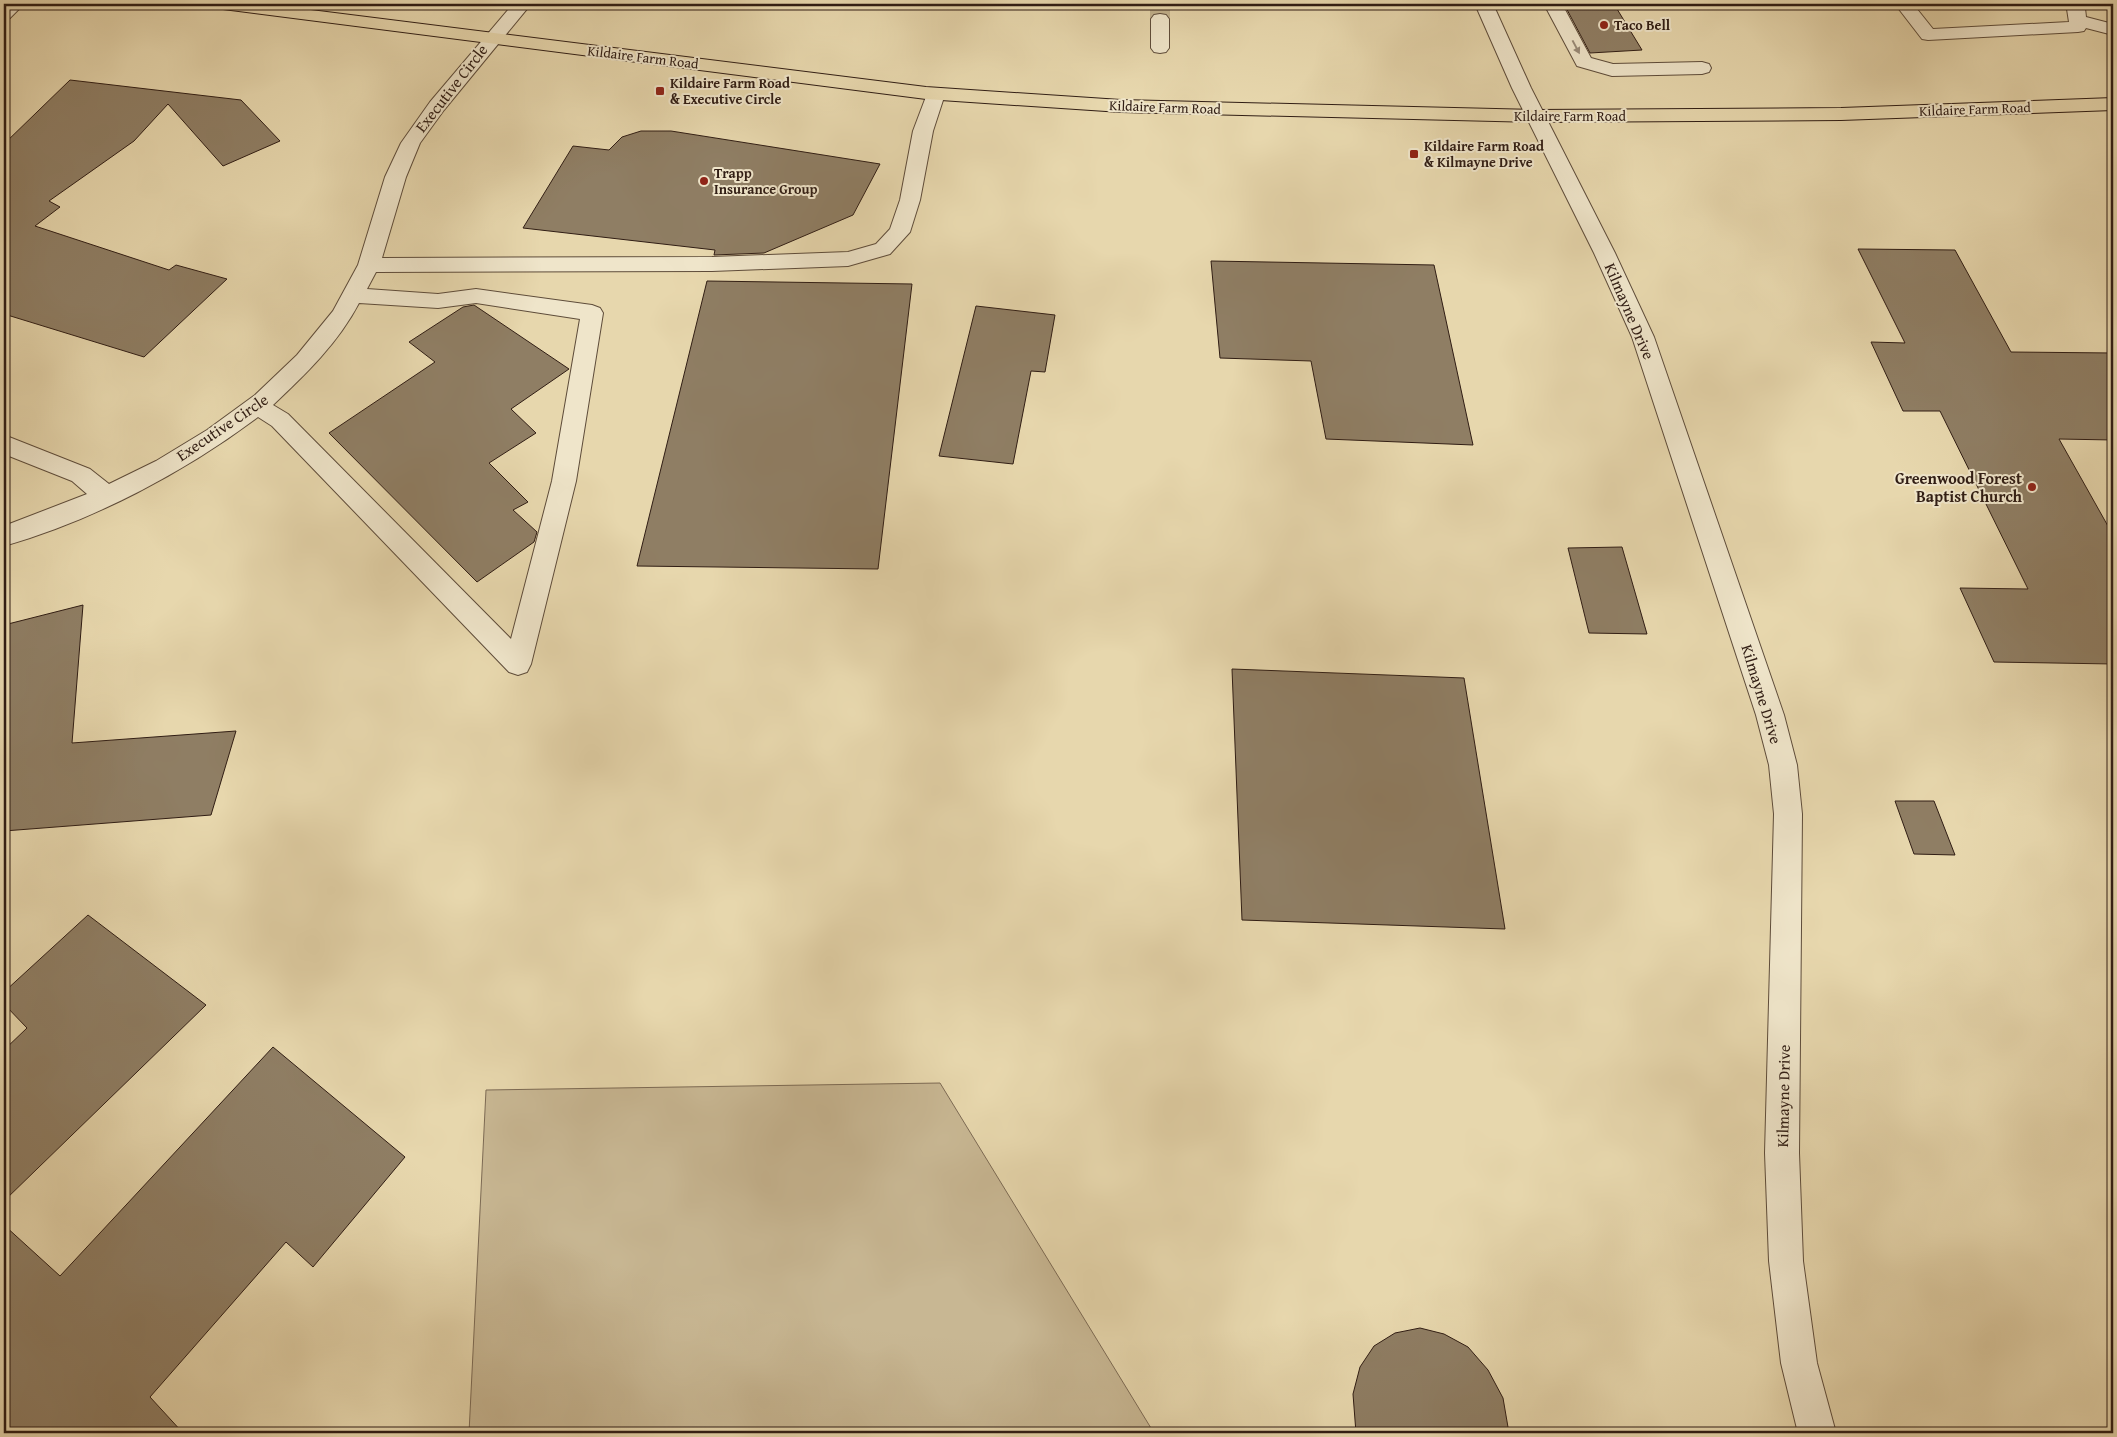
<svg xmlns="http://www.w3.org/2000/svg" width="2117" height="1437" font-family="'Gentium Book Plus',serif">
<style>
.green{fill:#c8b793;stroke:#7c6a54}
.building{fill:#8f7e64;stroke:#301d14}
.lines{fill:none;stroke-linecap:round;stroke-linejoin:round}
.minor-tunnel{stroke:#c2b28e;stroke-width:20;stroke-dasharray:20 10;stroke-linecap:butt}
.minor-casing{stroke:#5e4c3a;stroke-width:2}
.major-casing{stroke:#301d14;stroke-width:2}
.minor{fill:#efe5ca;fill-rule:evenodd}
.major{fill:#e7d7ad;fill-rule:evenodd}
.oneway{fill:#998b78}
.poi-dot{fill:#8f2418;stroke:#efe5ca;stroke-width:2}
.labels{text-anchor:middle;stroke-width:4;stroke-linejoin:round;paint-order:stroke}
.far-poi-label{font-size:14px;font-weight:bold;fill:#301d14;stroke:#efe5ca;text-anchor:start}
.far-street-label{font-size:14px;fill:#301d14;stroke:#efe5ca}
.street-label{font-size:16px;fill:#301d14;stroke:#efe5ca}
.poi-label{font-size:16px;font-weight:bold;fill:#301d14;stroke:#efe5ca;text-anchor:end}
</style>
<rect width="100%" height="100%" fill="#e7d7ad"/>
<filter id="stains"><feTurbulence type="fractalNoise" baseFrequency=".004" numOctaves="4"/><feColorMatrix values="0 0 0 0 .2 0 0 0 0 .09 0 0 0 0 .02 0 0 0 .5 -.17"/></filter>
<radialGradient id="worn" r=".72"><stop offset=".6" stop-color="#630" stop-opacity="0"/><stop offset="1" stop-color="#630" stop-opacity=".3"/></radialGradient>
<path class="green" d="M940 1083 1154 1433H469L486 1090Z"/>
<path class="building" d="M1564 4H1614L1642 50 1590 53Z
M70 80 241 100 280 141 223 166 168 104 134 141 49 201 60 207 35 226 169 270 176 265 227 279 144 357 4 314V144Z
M641 131H671L880 164 853 215 764 253 714 255 715 250 523 228 573 146 609 150 622 137Z
M1858 249 1955 250 2011 352 2113 353V440L2059 439 2113 535V664L1994 662 1960 588 2028 589 1940 411H1903L1871 342 1905 343Z
M1211 261 1434 265 1473 445 1326 439 1311 361 1220 358Z
M707 281 912 284 878 569 637 566Z
M474 305 569 369 511 409 536 433 489 463 528 502 513 510 537 532 534 542 477 582 329 433 435 362 409 342 463 307Z
M976 306 1055 315 1045 372 1031 371 1013 464 939 456Z
M1622 547 1647 634 1589 633 1568 548Z
M83 605 72 743 236 731 211 815 4 831V625Z
M1232 669 1464 678 1505 929 1242 920Z
M1895 801H1934L1955 855 1914 854Z
M88 915 206 1005 4 1201V1050L27 1028 4 1004V992Z
M273 1047 405 1157 313 1267 286 1242 150 1397 183 1433H4V1225L60 1276Z
M1420 1328 1444 1334 1468 1347 1488 1370 1503 1398 1509 1433H1356L1353 1394 1360 1367 1374 1346 1395 1333Z"/>
<g class="lines">
<path class="minor-tunnel" d="M1160 4V19"/>
<defs>
<path id="minor" d="M5 4H24L10 18 4 19Z
M513 4H531L444 110 420 143 406 177 382 258 712 257 848 252 876 244 890 229 900 200 913 131 927 94 929 90 936 88 943 90 945 94 933 131 920 200 910 232 890 254 848 266 712 271 376 272 367 289 438 294 476 289 592 305 600 308 603 313 576 481 531 664 527 672 518 675 509 672 272 426 258 417C185 472 92 521 4 546V526L87 494 72 481 4 454V435L90 469 109 484 156 461 207 430 255 395 297 355 333 311 358 265 385 177 401 143 430 102ZM359 303 438 308 476 303 580 319 552 481 511 639 288 414 273 405C306 374 338 343 359 303Z
M1475 4H1493L1531 88 1615 253 1654 337 1784 715 1797 765 1802 814 1799 1153 1803 1261 1817 1363 1836 1433H1798L1781 1363 1769 1261 1765 1153 1774 814 1769 765 1756 715 1632 337 1594 253 1512 88Z
M1544 4H1562L1591 58 1613 64 1702 62 1709 64 1711 68 1709 72 1702 74 1612 76 1577 66Z
M1895 4H1913L1933 29 2069 22 2067 9 2063 4H2082L2085 8 2086 17 2113 24V35L2086 28 2084 31 2078 32 1928 40 1922 39Z
M1160 14 1166 15 1169 19V48L1166 52 1160 53 1154 52 1151 48V19L1154 15Z"/>
<path id="major" d="M214 4H263L926 87 1121 100 1537 110 1841 108 2113 98V110L1841 120 1537 122 1121 112 926 99 223 9 217 8Z"/>
</defs>
<use href="#minor" class="minor-casing"/>
<use href="#major" class="major-casing"/>
<use href="#minor" class="minor"/>
<use href="#major" class="major"/>
</g>
<defs><path id="oneway-solid" d="M-6-.8H1V-3.2L6.5 0L1 3.2V.8H-6Z" transform="scale(1.25)"/></defs>
<use class="oneway" href="#oneway-solid" transform="translate(1576 47) rotate(62)"/>
<g class="poi-dot">
<circle cx="1604" cy="25" r="5"/>
<rect x="655" y="86" width="10" height="10" rx="2.5"/>
<rect x="1409" y="149" width="10" height="10" rx="2.5"/>
<circle cx="704" cy="181" r="5"/>
<circle cx="2032" cy="487" r="5"/>
</g>
<g class="labels">
<g class="far-poi-label">
<text x="1614" y="30">Taco Bell</text>
<text x="670" y="88">Kildaire Farm Road<tspan x="670" dy="16">&amp; Executive Circle</tspan></text>
<text x="1424" y="151">Kildaire Farm Road<tspan x="1424" dy="16">&amp; Kilmayne Drive</tspan></text>
<text x="714" y="178">Trapp<tspan x="714" dy="16">Insurance Group</tspan></text>
</g>
<g class="far-street-label">
<text transform="translate(643 57) rotate(7)" y="5">Kildaire Farm Road</text>
<text transform="translate(1165 107) rotate(2)" y="5">Kildaire Farm Road</text>
<text transform="translate(1975 109) rotate(-2)" y="5">Kildaire Farm Road</text>
<text x="1570" y="121">Kildaire Farm Road</text>
</g>
<g class="street-label">
<text transform="translate(451 88) rotate(-52)" y="6">Executive Circle</text>
<text transform="translate(1630 311) rotate(67)" y="6">Kilmayne Drive</text>
<text transform="translate(222 427) rotate(-34)" y="6">Executive Circle</text>
<text transform="translate(1762 694) rotate(73)" y="6">Kilmayne Drive</text>
<text transform="translate(1783 1096) rotate(-89)" y="6">Kilmayne Drive</text>
</g>
<g class="poi-label">
<text x="2022" y="484">Greenwood Forest<tspan x="2022" dy="18">Baptist Church</tspan></text>
</g>
</g>
<rect width="2117" height="1437" fill="none" stroke="#e7d7ad" stroke-width="20"/>
<rect x="5" y="5" width="2107" height="1427" fill="none" stroke="#301d14" stroke-width="2.5"/>
<rect x="10" y="10" width="2097" height="1417" fill="none" stroke="#301d14"/>
<rect width="100%" height="100%" filter="url(#stains)"/>
<rect width="100%" height="100%" fill="url(#worn)"/>
</svg>
